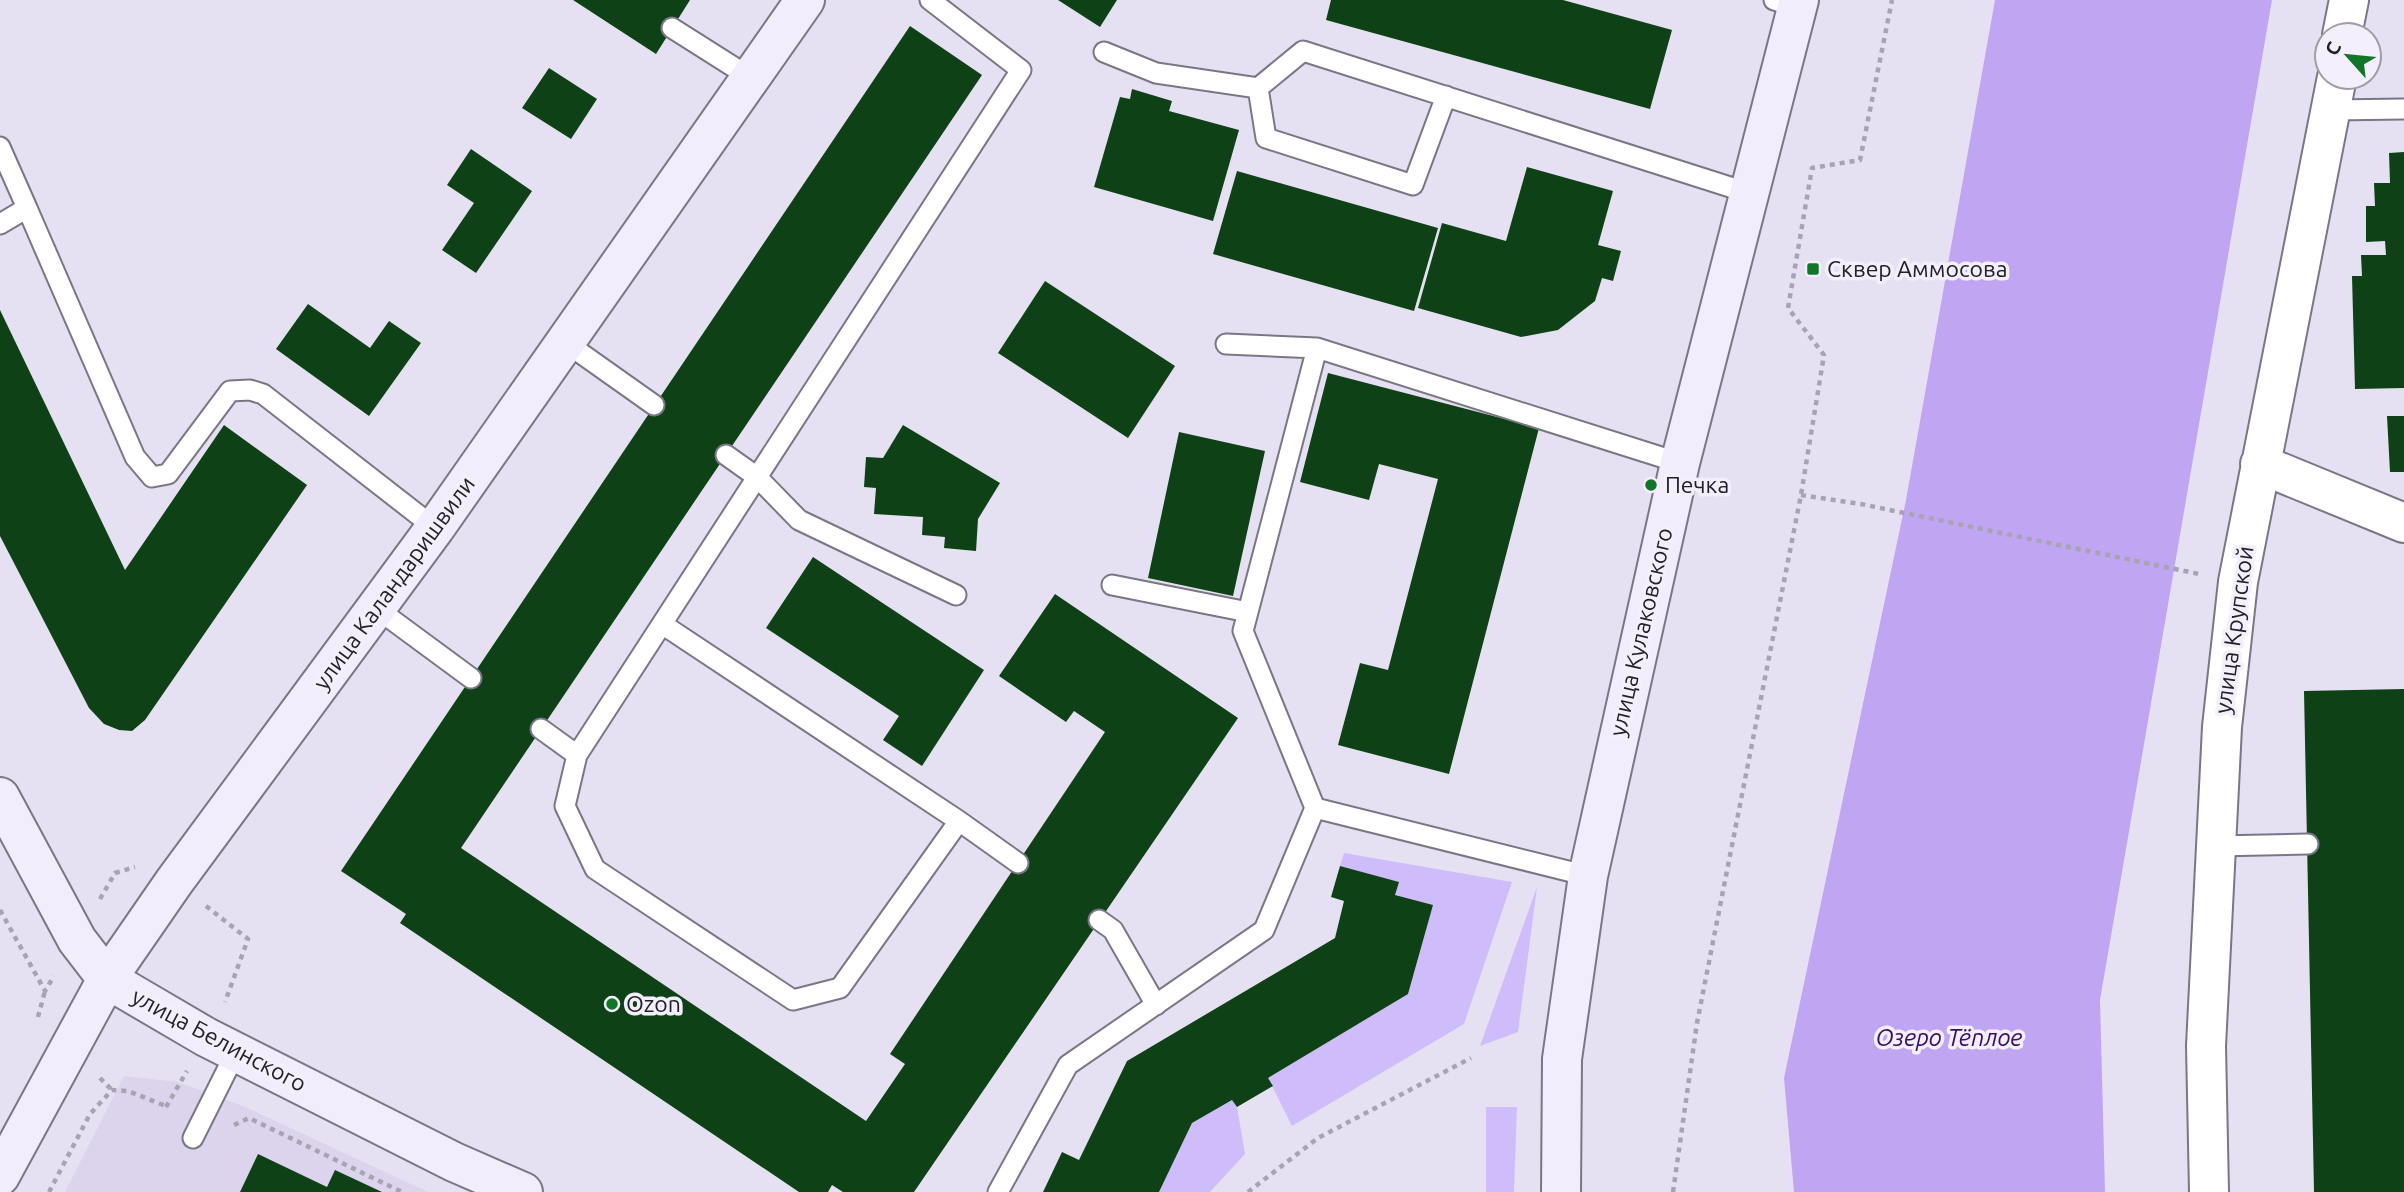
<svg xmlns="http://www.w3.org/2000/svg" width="2404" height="1192" font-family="Ubuntu,sans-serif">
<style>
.built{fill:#dbd4ec}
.green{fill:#cfbcfa}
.water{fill:#bfa5f2}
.building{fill:#0e4116}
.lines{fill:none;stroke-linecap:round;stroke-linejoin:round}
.lane-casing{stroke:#7a7685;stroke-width:23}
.street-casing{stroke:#7a7685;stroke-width:42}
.secondary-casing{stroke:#7a7685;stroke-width:42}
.path{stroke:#a7a3b1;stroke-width:4.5;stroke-dasharray:5 5;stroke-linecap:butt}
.lane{stroke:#fff;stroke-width:19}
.street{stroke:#fff;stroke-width:38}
.secondary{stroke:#f2edfd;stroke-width:38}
.poi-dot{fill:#127628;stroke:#f3effd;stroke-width:2.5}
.labels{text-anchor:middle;stroke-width:7;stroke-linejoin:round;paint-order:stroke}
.poi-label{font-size:23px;fill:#232127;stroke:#f3effd;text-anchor:start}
.street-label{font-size:23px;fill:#232127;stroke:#f3effd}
.water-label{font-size:24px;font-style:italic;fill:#390e66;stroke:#f3effd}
</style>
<rect width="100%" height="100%" fill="#e6e1f2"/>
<path class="built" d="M124 1076 178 1082 243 1106 428 1192H65Z"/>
<path class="green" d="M1344 853 1512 882 1464 1024 1292 1126 1268 1078 1408 994 1433 905 1395 895 1398 882 1340 866Z
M1537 887 1518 1032 1480 1046Z
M1232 1100 1237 1107 1245 1154 1210 1192H1159L1192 1123Z
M1486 1107H1517L1514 1192H1486Z"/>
<path class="water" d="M1995 0H2272L2100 1000 2105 1192H1794L1784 1078 1906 500Z"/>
<path class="building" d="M573 0H690L656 54Z
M1058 0H1117L1100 27Z
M1331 0H1563L1672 30 1650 109 1326 20Z
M910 26 982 75 461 848 866 1121 905 1064 890 1054 1105 732 1074 711 1066 722 999 676 1055 594 1238 718 914 1192H843L832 1185 828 1192H799L400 923 406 914 341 871Z
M549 68 597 99 571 139 522 108Z
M1132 89 1172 101 1169 111 1239 130 1213 221 1094 187 1120 97 1130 99Z
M471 149 532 191 476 273 442 250 474 203 447 185Z
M2404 152V388L2355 389 2352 276H2362L2361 255H2386L2385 241 2366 242V206H2375L2374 183H2390L2389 153Z
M1527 167 1613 191 1598 245 1621 251 1613 281 1602 278 1595 301 1558 330 1521 337 1418 308 1442 223 1506 241Z
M1237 171 1438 228 1414 311 1213 254Z
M1045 281 1175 366 1128 438 998 353Z
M308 304 370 348 389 321 421 343 369 416 276 349Z
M0 310 125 570 224 425 307 485 145 720 132 731 119 730 104 724 89 708 0 536Z
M1328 373 1539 428 1449 774 1338 745 1360 663 1388 670 1438 479 1379 464 1369 500 1300 482Z
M2387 416H2404V472H2390Z
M903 425 1000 483 978 519 976 551 944 548 945 537 922 535 923 517 874 514 876 488 864 487 866 457 883 458Z
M1179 432 1265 451 1233 596 1148 578Z
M813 557 984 670 922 766 883 740 899 716 766 628Z
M2404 689V1192H2314L2304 691Z
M1340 866 1399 882 1395 895 1433 905 1408 994 1268 1078 1273 1086 1237 1107 1232 1100 1192 1123 1159 1192H1043L1062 1152 1079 1160 1127 1061 1335 938 1344 901 1331 897Z
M258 1154 327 1187 335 1170 382 1192H240Z"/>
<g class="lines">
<defs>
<path id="lane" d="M930 0 1021 70 577 755 565 806 595 869 793 1000 840 988 959 821 1018 863
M1774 0 1797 7
M672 28 751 78
M1104 52 1156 73 1258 88 1303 51 1752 194
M1258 88 1266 138 1413 185 1446 96
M2332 110 2404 109
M0 147 27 208
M0 224 27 208 135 457 152 477 168 474 230 391 250 390 263 394 435 528
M565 342 654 405
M1226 344 1317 348 1680 463
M726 455 757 477 799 520 956 595
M1112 585 1248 612
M376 608 471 678
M662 624 959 821
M541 729 577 755
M1315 808 1588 876
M2216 846 2308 844
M1099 920 1113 930 1156 1005
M193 1138 236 1052
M998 1192 1068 1065 1264 930 1315 808 1243 631 1317 348"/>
<path id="street" d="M2342 35 2349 0
M2260 464 2404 523
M2209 1192 2206 1046 2222 727 2238 582 2337 77"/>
<path id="secondary" d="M0 797 77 940 107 979 206 1037 454 1162 523 1192
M0 1176 107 979 174 882 435 528 805 0
M1561 1192 1562 1059 1588 876 1680 463 1799 0"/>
</defs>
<use href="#lane" class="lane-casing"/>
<use href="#street" class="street-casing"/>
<use href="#secondary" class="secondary-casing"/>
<path class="path" d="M1801 495 1861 504 2199 574
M100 899 115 873 135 867
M206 906 248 939 225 1002
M0 910 45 991 54 976
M38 1017 45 991
M100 1078 112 1090
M166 1107 187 1071
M234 1125 249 1118 402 1192
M49 1192 90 1114 112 1090 128 1091 166 1106
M1248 1192 1318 1138 1471 1058
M1673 1192 1697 1023 1801 495 1824 355 1788 308 1812 168 1860 160 1892 0"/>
<use href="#lane" class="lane"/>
<use href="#street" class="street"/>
<use href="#secondary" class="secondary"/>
</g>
<g class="poi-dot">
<rect x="1806" y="262" width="14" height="14" rx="3.5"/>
<circle cx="1651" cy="485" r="7"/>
<circle cx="612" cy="1004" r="7"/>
</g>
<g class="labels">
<g class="poi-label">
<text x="1827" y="277">Сквер Аммосова</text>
<text x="1665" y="493">Печка</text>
<text x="626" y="1012">Ozon</text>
</g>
<g class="street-label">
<text transform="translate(394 583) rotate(-54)" y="8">улица Каландаришвили</text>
<text transform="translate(2234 630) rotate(-82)" y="8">улица Крупской</text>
<text transform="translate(1641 632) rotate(-77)" y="8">улица Кулаковского</text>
<text transform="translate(219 1040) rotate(28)" y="8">улица Белинского</text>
</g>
<g class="water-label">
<text x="1949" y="1046">Озеро Тёплое</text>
</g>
</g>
<g transform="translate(2348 56) rotate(297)"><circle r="33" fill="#f3effd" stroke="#a09da7" stroke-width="2"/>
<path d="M0-5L12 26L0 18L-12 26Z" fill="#127628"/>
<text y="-10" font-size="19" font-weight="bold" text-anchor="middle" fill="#232127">С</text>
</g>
</svg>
